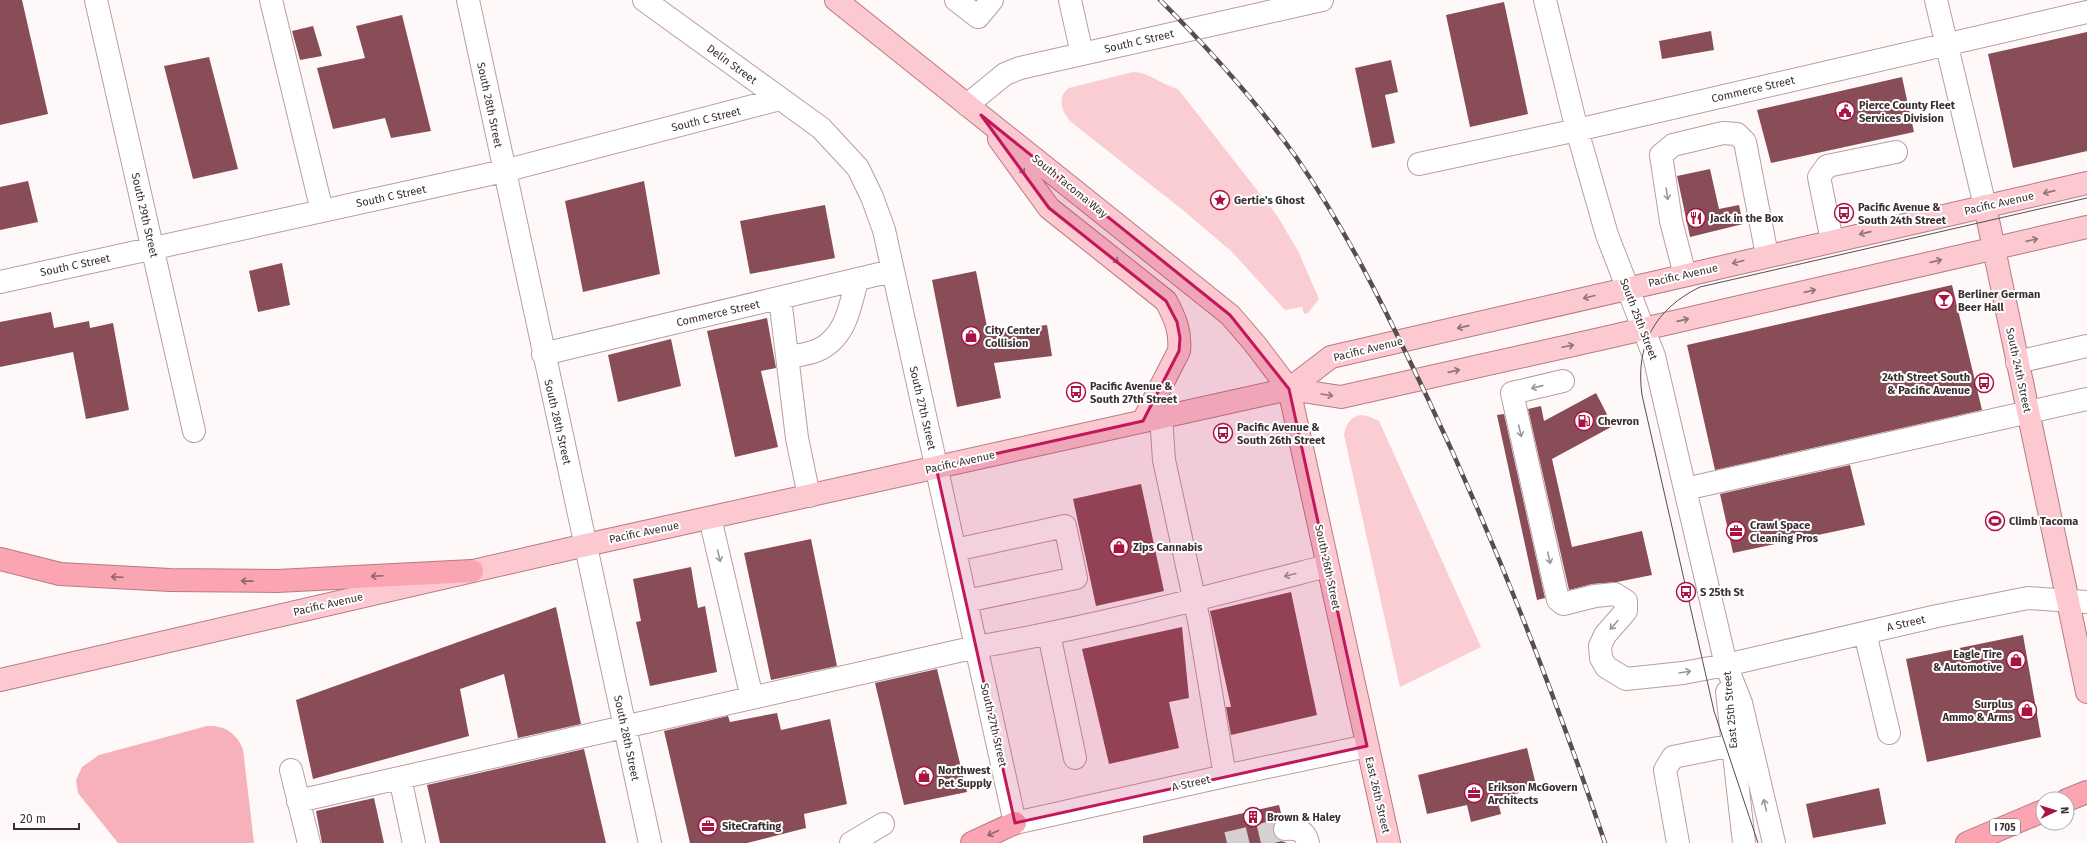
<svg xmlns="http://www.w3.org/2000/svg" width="2087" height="843" font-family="'Fira Sans',sans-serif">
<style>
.green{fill:#facdd2}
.water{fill:#f6b1ba}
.building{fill:#884d56}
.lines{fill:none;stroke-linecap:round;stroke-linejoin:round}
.minor-tunnel{stroke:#d7d0d1;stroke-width:22;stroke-dasharray:22 11;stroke-linecap:butt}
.minor-casing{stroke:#b99ea1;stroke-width:24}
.major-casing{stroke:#b77b84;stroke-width:24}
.highway-casing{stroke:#b77b84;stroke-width:24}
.minor{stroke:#fff;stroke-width:22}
.major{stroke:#fcc9d0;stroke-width:22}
.highway{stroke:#faa5b1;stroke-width:22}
.tram{stroke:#584d4f;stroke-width:1}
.rail-casing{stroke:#584d4f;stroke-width:4.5}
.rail{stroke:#fff;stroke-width:3;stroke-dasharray:9;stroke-linecap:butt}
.oneway{stroke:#917478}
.oneway2{stroke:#9c9698}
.oneway3{stroke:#90646a}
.marked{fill:#c2185b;fill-opacity:0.2;stroke:#c2185b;stroke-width:3;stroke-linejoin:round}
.labels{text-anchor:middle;stroke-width:4;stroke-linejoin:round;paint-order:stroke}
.shield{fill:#fff;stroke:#756d6e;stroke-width:1}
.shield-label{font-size:10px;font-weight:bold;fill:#3a2e30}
.street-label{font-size:11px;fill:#3a2e30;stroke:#fff}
.poi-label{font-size:11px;font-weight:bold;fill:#3a2e30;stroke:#fff;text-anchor:start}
</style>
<rect width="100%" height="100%" fill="#fef8f9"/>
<path class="green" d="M1133 72C1149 72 1162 85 1178 89L1278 217 1298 251 1319 299 1308 313 1304 314 1302 307 1285 310 1232 252 1184 211 1071 122C1062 112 1056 97 1069 88Z
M1360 415 1368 416 1379 421 1481 647 1400 687 1344 435C1346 425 1349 418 1360 415Z"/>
<path class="water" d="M207 726C225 725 236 733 243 749L254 843H118L78 793 76 780 82 767 99 755Z"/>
<path class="building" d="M0 0H22L48 114 0 125Z
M1504 2 1528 114 1470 127 1446 15Z
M402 15 431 131 391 138 385 118 333 129 317 68 365 58 356 26Z
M313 26 322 56 300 60 292 31Z
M1711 31 1714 50 1662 59 1659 41Z
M2087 32V151L2013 168 1988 54Z
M209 57 238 169 193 179 164 66Z
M1391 60 1398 92 1385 95 1395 143 1372 148 1355 68Z
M1902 77 1914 132 1771 163 1757 110Z
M1710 169 1719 209 1739 205 1743 224 1690 237 1677 176Z
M28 181 38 222 0 230V187Z
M644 181 660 274 583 292 565 201Z
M825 205 835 258 750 274 740 221Z
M282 263 290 305 258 312 249 271Z
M976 271 988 332 1047 325 1052 356 994 363 1001 398 957 407 932 280Z
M1952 285 1982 410 1715 470 1687 345Z
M51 312 54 328 89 321 90 328 113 323 129 410 86 419 73 352 0 367V322Z
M767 318 776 368 761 371 778 447 735 457 707 331Z
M671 339 681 386 618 402 608 355Z
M1596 393 1613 426 1552 459 1572 547 1642 531 1652 575 1617 582 1592 584 1569 590 1528 409 1541 406 1544 421Z
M1504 414 1545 598 1537 600 1497 415Z
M1850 465 1865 525 1733 553 1720 494Z
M1141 484 1164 591 1096 606 1073 499Z
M811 539 837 666 771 680 744 553Z
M691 567 698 608 705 606 717 672 650 686 636 622 641 621 633 579Z
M1291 592 1317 715 1231 735 1226 707H1231L1210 611Z
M556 607 581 724 518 738 504 674 460 689 469 736 313 779 296 700Z
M1182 627 1189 698 1169 702 1179 748 1109 764 1082 649Z
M2023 635 2041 737 1927 762 1906 659Z
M937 669 967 792 904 805 875 683Z
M777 713 781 730 830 719 847 804 804 814 806 828 747 843H690L664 731 728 716 730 722Z
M1527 748 1537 789 1497 798 1501 814 1471 822 1467 805 1427 814 1418 775Z
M584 749 606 843H440L427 785Z
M1879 788 1886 824 1813 838 1806 804Z
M374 798 384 843H322L316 811Z
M1279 805 1282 817 1274 823 1273 830 1274 835 1279 840 1287 843H1143V836Z"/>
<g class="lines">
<path class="minor-tunnel" d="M1227 843 1285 829"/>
<defs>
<path id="minor" d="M96 0 194 431
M271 0 322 211
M468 0 650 843
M644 0 821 128 858 168 872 197 884 230 1015 823 1225 776 1367 746
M956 0 978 17 992 0
M1070 0 1082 54
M1545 0 1577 130 1607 235 1654 356 1726 665 1741 703 1774 843
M1936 0 1985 206
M967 105 1005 74 1020 68 1322 0
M1419 164 1577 130 2087 12
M1832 241 1819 177 1827 166 1896 152
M1685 275 1671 221 1661 155 1673 145 1723 133 1737 134 1745 142 1767 255
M0 282 504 171 780 99
M780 298 797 438 809 496
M543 354 892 271
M788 358C798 355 809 354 818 350 846 337 850 307 857 280
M2017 362 2087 346
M1563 381 1512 393 1558 600 1563 604 1595 596 1615 594 1626 601V611L1605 635 1600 646 1601 658 1606 667 1626 679 1683 673 1726 665 1937 616 2028 598 2087 602
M1161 417 1164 460 1199 621 1225 776
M1685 489 2087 399
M710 518 752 698
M955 550 1065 526 1076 578 966 601
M1865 633 1889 733
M1049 634 1075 758
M1727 692 1744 843
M291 770 309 843
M400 778 414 843
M298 801 976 647C1095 627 1211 596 1327 566
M1285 829C1297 828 1305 830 1308 843
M851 843 883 824
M1678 843 1665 770 1673 757 1733 745"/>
<path id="major" d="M836 0 1230 315 1255 344 1289 389 1389 843
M999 139 1049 208 1166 301C1175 318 1181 331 1179 351L1143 421
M1985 206 2087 692
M1289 389 1331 357 2087 183
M0 680 586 545 1289 389 1341 397 1600 339 2087 227"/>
<path id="highway" d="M0 559 60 574 170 580 277 581 472 571
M2067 800 2087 792
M972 843 1015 823
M1967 843 2043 811"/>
</defs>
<use href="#minor" class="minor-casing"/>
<use href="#major" class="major-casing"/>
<use href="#highway" class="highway-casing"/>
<use href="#minor" class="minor"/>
<use href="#major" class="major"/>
<use href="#highway" class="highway"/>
<path class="tram" d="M1758 843 1714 711 1642 395C1635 345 1655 309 1700 287L2087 198"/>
<defs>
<path id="rail" d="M1160 0C1209 49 1256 101 1296 157 1348 232 1389 317 1428 399 1496 543 1554 692 1605 843"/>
</defs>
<use href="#rail" class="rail-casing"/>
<use href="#rail" class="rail"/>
</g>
<defs><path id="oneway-shaft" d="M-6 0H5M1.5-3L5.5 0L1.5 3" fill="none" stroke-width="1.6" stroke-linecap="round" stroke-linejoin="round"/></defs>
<g class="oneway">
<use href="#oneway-shaft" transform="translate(1021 169) rotate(54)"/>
<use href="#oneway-shaft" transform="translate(2049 192) rotate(167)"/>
<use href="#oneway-shaft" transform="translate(1865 233) rotate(167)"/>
<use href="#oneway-shaft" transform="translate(2032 240) rotate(-13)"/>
<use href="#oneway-shaft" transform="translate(1114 259) rotate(39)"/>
<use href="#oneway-shaft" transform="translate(1936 261) rotate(-13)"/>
<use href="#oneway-shaft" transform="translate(1738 262) rotate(166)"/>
<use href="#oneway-shaft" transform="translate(1810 291) rotate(-13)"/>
<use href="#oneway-shaft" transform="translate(1589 297) rotate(166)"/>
<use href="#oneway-shaft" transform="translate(1683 320) rotate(-13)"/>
<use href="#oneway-shaft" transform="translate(1463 327) rotate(167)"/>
<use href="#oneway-shaft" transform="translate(1568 346) rotate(-12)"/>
<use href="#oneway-shaft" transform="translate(1454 371) rotate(-13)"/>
<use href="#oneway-shaft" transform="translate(1327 395) rotate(9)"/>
</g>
<g class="oneway2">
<use href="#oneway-shaft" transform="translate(1667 194) rotate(81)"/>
<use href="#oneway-shaft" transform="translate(1537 387) rotate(167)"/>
<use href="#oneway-shaft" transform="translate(1520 431) rotate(77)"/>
<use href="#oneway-shaft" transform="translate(719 556) rotate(77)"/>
<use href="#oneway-shaft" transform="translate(1549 558) rotate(77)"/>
<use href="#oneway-shaft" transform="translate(1290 575) rotate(166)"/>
<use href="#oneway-shaft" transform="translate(1614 625) rotate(132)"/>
<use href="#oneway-shaft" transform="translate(1685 672) rotate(-9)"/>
<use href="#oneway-shaft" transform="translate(1765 805) rotate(-103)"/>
</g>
<g class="oneway3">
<use href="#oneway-shaft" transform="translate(377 576) rotate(177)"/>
<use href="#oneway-shaft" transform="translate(117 577) rotate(-177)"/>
<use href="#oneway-shaft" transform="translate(247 581) rotate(-179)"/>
<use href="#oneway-shaft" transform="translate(993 833) rotate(155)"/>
</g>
<path class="marked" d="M981 115 1230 315 1289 389 1367 746 1015 823 936 467 1143 421 1179 351 1180 338 1177 322 1166 301 1049 208Z"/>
<defs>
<symbol id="civic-ring" viewBox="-11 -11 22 22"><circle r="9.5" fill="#fff" stroke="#a91344" stroke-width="1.5"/><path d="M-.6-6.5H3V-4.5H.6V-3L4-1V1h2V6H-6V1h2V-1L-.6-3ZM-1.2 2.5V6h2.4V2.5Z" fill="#a91344"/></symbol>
<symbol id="sight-ring" viewBox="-11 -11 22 22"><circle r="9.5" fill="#fff" stroke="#a91344" stroke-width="1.5"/><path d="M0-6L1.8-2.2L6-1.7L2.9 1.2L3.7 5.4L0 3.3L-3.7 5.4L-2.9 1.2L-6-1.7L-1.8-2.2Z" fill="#a91344"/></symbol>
<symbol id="bus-ring" viewBox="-11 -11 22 22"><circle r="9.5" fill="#fff" stroke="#a91344" stroke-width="1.5"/><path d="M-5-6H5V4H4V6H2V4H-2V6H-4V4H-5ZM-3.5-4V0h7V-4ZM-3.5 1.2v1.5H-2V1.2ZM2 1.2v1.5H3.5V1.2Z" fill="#a91344"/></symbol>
<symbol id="restaurant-ring" viewBox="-11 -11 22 22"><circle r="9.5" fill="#fff" stroke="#a91344" stroke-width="1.5"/><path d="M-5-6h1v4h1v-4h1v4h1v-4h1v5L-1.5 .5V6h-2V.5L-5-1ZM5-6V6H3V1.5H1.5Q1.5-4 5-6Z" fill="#a91344"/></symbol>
<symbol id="bar-ring" viewBox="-11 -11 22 22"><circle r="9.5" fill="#fff" stroke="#a91344" stroke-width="1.5"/><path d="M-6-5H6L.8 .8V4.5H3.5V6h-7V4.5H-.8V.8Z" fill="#a91344"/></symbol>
<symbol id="shop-ring" viewBox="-11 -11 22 22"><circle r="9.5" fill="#fff" stroke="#a91344" stroke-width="1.5"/><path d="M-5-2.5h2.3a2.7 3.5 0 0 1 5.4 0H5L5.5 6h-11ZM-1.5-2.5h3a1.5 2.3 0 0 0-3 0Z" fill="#a91344"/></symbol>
<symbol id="fuel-ring" viewBox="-11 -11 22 22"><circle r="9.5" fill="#fff" stroke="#a91344" stroke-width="1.5"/><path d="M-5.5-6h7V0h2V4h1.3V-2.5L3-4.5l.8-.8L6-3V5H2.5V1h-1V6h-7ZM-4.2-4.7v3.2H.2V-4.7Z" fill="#a91344"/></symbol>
<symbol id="stadium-ring" viewBox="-11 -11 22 22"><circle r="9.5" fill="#fff" stroke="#a91344" stroke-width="1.5"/><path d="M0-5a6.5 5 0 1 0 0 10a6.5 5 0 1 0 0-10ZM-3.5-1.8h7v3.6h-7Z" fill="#a91344"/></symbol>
<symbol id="office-ring" viewBox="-11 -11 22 22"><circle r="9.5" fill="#fff" stroke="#a91344" stroke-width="1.5"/><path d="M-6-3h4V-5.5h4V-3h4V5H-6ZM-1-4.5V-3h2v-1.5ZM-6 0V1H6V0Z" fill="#a91344"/></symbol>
<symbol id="building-ring" viewBox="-11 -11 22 22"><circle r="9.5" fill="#fff" stroke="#a91344" stroke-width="1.5"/><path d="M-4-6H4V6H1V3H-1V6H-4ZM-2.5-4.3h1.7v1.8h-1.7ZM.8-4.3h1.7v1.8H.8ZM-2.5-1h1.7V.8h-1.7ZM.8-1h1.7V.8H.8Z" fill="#a91344"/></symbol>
</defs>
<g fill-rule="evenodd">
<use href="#civic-ring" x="1834" y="100" width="22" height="22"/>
<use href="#sight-ring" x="1209" y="189" width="22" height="22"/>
<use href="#bus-ring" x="1833" y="202" width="22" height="22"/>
<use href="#restaurant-ring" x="1685" y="207" width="22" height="22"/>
<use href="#bar-ring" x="1933" y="289" width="22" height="22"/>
<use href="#shop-ring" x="960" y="325" width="22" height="22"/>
<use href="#bus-ring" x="1973" y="372" width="22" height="22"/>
<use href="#bus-ring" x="1065" y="381" width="22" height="22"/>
<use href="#fuel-ring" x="1573" y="410" width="22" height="22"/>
<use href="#bus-ring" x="1212" y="422" width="22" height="22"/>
<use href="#stadium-ring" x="1984" y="510" width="22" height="22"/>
<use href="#office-ring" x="1725" y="520" width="22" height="22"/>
<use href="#shop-ring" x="1108" y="536" width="22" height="22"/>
<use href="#bus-ring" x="1675" y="581" width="22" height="22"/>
<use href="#shop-ring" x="2005" y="649" width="22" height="22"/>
<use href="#shop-ring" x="2016" y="699" width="22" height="22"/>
<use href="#shop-ring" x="913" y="765" width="22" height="22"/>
<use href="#office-ring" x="1463" y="782" width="22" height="22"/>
<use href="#building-ring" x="1242" y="806" width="22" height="22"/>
<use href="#office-ring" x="697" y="815" width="22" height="22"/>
</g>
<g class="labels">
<rect class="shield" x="1990" y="819" width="30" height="16" rx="3"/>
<g class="shield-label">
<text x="2005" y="831">I 705</text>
</g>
<g class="street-label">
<text transform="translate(1139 41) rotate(-13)" y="4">South C Street</text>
<text transform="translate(732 64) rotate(36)" y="4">Delin Street</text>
<text transform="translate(1753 89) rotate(-13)" y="4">Commerce Street</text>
<text transform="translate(490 105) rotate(78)" y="4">South 28th Street</text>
<text transform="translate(706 119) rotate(-14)" y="4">South C Street</text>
<text transform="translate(1070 186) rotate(39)" y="4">South Tacoma Way</text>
<text transform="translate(391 196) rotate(-12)" y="4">South C Street</text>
<text transform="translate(1999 203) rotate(-13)" y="4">Pacific Avenue</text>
<text transform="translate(145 215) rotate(77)" y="4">South 29th Street</text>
<text transform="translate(75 265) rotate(-12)" y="4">South C Street</text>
<text transform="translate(1683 275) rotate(-13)" y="4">Pacific Avenue</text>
<text transform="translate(718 313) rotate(-13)" y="4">Commerce Street</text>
<text transform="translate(1639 319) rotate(69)" y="4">South 25th Street</text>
<text transform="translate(1368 349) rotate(-14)" y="4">Pacific Avenue</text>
<text transform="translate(2019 370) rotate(78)" y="4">South 24th Street</text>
<text transform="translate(923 408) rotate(77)" y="4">South 27th Street</text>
<text transform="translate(558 422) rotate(77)" y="4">South 28th Street</text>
<text transform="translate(960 462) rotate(-13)" y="4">Pacific Avenue</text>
<text transform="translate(644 532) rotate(-12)" y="4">Pacific Avenue</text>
<text transform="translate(1328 567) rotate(78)" y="4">South 26th Street</text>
<text transform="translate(328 604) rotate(-13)" y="4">Pacific Avenue</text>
<text transform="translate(1906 623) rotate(-13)" y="4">A Street</text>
<text transform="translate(1730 710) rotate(-95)" y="4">East 25th Street</text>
<text transform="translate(994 725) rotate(77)" y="4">South 27th Street</text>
<text transform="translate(627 738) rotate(78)" y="4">South 28th Street</text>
<text transform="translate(1191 783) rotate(-13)" y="4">A Street</text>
<text transform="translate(1378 795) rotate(77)" y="4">East 26th Street</text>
</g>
<g class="poi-label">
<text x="1859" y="109">Pierce County Fleet<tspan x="1859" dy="13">Services Division</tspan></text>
<text x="1234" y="204">Gertie's Ghost</text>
<text x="1858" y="211">Pacific Avenue &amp;<tspan x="1858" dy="13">South 24th Street</tspan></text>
<text x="1710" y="222">Jack in the Box</text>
<text x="1958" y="298">Berliner German<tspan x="1958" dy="13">Beer Hall</tspan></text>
<text x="985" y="334">City Center<tspan x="985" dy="13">Collision</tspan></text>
<text x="1970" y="381" text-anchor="end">24th Street South<tspan x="1970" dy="13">&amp; Pacific Avenue</tspan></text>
<text x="1090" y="390">Pacific Avenue &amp;<tspan x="1090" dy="13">South 27th Street</tspan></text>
<text x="1598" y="425">Chevron</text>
<text x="1237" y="431">Pacific Avenue &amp;<tspan x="1237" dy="13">South 26th Street</tspan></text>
<text x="2009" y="525">Climb Tacoma</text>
<text x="1750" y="529">Crawl Space<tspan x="1750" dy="13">Cleaning Pros</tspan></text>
<text x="1133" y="551">Zips Cannabis</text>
<text x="1700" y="596">S 25th St</text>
<text x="2002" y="658" text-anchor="end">Eagle Tire<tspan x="2002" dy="13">&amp; Automotive</tspan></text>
<text x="2013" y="708" text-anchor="end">Surplus<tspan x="2013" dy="13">Ammo &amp; Arms</tspan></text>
<text x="938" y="774">Northwest<tspan x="938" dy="13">Pet Supply</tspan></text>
<text x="1488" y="791">Erikson McGovern<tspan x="1488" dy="13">Architects</tspan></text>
<text x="1267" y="821">Brown &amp; Haley</text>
<text x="722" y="830">SiteCrafting</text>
</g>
</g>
<g transform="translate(2055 811) rotate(86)"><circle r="19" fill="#ffffff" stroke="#b0abac"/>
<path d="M0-3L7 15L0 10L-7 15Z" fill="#a91344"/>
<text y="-6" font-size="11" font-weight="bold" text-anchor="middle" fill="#3a2e30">N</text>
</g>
<path d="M14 823v6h65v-6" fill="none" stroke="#3a2e30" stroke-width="2"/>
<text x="20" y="823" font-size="12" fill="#3a2e30" stroke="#ffffff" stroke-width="3" paint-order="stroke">20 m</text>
</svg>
